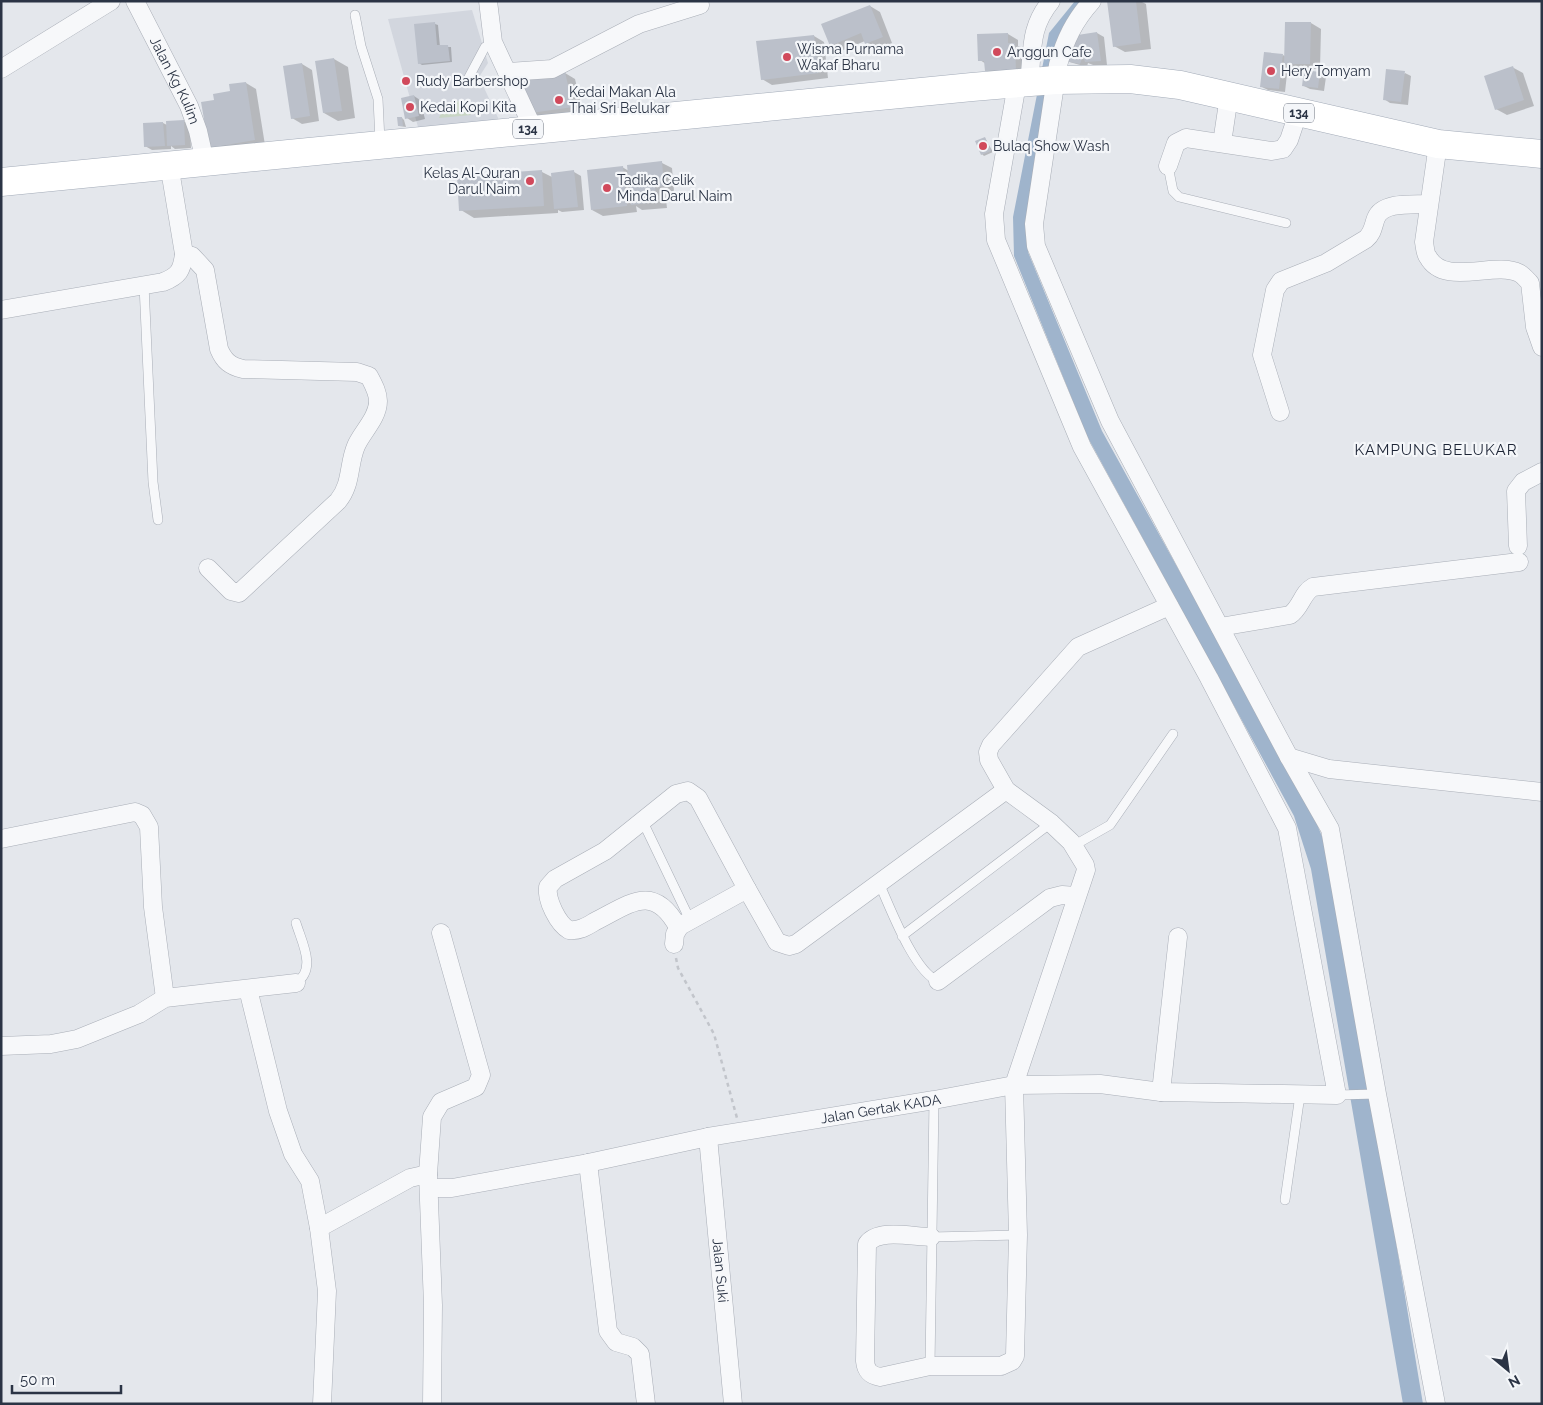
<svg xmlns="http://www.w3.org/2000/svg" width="1543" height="1405" font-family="Raleway,sans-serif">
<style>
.built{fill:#d2d6de}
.green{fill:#c9d6c5}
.water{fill:#9fb4cc}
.shadow{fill:#0003}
.building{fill:#bbc0ca}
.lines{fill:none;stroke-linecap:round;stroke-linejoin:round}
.lane-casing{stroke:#a9aeb7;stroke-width:10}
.street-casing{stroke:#a9aeb7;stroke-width:19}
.primary-casing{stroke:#a3abb8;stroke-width:29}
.path{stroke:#c2c5cb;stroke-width:2.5;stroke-dasharray:4 4;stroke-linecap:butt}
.lane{stroke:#f7f8fa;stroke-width:9}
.street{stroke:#f7f8fa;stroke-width:18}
.primary{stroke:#fff;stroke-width:28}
.poi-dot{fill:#d1495b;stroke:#f4f6f9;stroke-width:2}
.labels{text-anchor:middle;stroke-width:4.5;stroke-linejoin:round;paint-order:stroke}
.shield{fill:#f4f6f9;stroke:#676e7b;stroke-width:1}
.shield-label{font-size:12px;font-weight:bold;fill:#2b3445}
.poi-label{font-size:14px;fill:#2b3445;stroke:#f4f6f9;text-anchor:start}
.street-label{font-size:14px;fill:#2b3445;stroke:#f4f6f9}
.neighbourhood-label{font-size:15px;letter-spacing:1px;fill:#1d2536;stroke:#f4f6f9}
</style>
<rect width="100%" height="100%" fill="#e4e7ec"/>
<path class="built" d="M472 10 488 63 479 77 499 120 418 127 388 19Z"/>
<path class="green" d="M460 101 471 115 439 118 445 104Z"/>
<path class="water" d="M1075 1H1087L1063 32 1027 220 1028 252 1102 431 1311 809 1333 864 1423 1404H1403L1311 869 1294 816 1087 436 1014 256 1013 217 1049 33Z"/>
<path class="shadow" d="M1116 1H1140L1146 4 1151 49 1125 52 1114 46Z
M870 6 880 12 892 43 876 49 865 41 841 51 831 45Z
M1311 23 1321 29 1320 69H1296L1288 65 1285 92 1268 90 1262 87 1283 55 1286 57Z
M435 24 438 25 440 47H451L452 62 422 65 419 63Z
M1097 33 1104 37 1107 65H1093L1088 63 1087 67 1066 61 1072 37Z
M1008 34 1018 40V46L1025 50 1026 75 996 77 986 71V64L980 60Z
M814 36 824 42 828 78 772 85 762 79Z
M334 59 348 67 355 118 338 121 324 113Z
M302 64 312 70 319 121 302 124 292 118Z
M1512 67 1523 73 1534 106 1507 115 1496 109Z
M565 73 575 79 583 112 543 118 532 112Z
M1319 73 1326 77 1324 91 1310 89 1304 86Z
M1405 73 1411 76 1408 105 1390 103 1384 99Z
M246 83 256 89 265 145 220 153 210 147 216 101Z
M414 96 420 100 425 119 413 122 407 118Z
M402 118 404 120 406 127 399 126Z
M183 121 190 125 191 148 175 149 171 146V149L152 150 145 146 163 123 167 125Z
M985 138 993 152 984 156 982 154Z
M662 163 672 168 674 191 665 192 667 208 642 210 636 206 637 212 603 216 592 210 622 167 629 171Z
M542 172 552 177 574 172 581 176 584 210 562 212 558 210V213L474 218 461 210 459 177Z"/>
<path class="building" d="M1107 1H1136L1141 43 1113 47Z
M870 5 883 37 865 44 861 33 830 46 821 24Z
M435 22 437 45H448L450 61 418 64 414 24Z
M1285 22H1311L1310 64H1284Z
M1097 32 1101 61 1085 62 1083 56 1080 64 1065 61 1071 36Z
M1008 33V43H1015L1016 70 985 71 984 61H978L977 34Z
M814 35 819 73 761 80 756 41Z
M1264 52 1283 54 1279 89 1260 87Z
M334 58 342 111 323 113 315 61Z
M302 63 310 116 291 119 283 66Z
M1513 66 1524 100 1495 110 1484 76Z
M1386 69 1405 71 1401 102 1383 100Z
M1304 70 1320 72 1318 88 1302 86Z
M565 72 573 107 531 113 516 80Z
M246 82 255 140 209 148 201 102 214 100 213 94 230 91 229 84Z
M414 95 419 116 405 119 401 98Z
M397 117H402L403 126H398Z
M184 120 185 145 167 146 166 121Z
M163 122 165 146 144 147 143 123Z
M985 137 991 151 981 155 975 141Z
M662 161 664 186 655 187 657 202 631 205 627 165Z
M623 166 627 206 591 210 587 170Z
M542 170 544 206 459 211 457 176Z
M574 170 578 207 554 209 551 173Z"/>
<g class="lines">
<defs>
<path id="lane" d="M355 15 361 46 378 99 380 141
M469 77 485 47 493 42
M1168 166 1173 191 1179 197 1286 223
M144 285 153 482 158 520
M643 822 690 920
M1073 846 1110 825 1173 734
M879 883C890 907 914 972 938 981
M902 936 1051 823
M296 983C317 969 302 943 296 923
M1337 1095 1377 1094
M1285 1200 1300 1095
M931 1237 1018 1235
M930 1366 934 1100"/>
<g id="street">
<path id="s1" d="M135 1 189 106 198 131 205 162"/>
<path d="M488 1 493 42 533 128"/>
<path d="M1092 1C1074 21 1065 40 1058 65L1034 224 1036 246 1110 421 1289 757 1330 829 1377 1094 1436 1404"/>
<path d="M1 69 111 1"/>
<path d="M507 72 552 69 639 24 700 5"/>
<path d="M1029 83C1033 50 1029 28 1051 1"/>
<path d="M1222 143 1229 96"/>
<path d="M1438 144 1424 242C1425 247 1425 254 1428 257 1444 287 1494 261 1519 273 1523 275 1527 280 1530 283L1535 327 1542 347"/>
<path d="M1168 166 1176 143 1186 138 1272 151 1283 149 1289 140 1298 113"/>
<path d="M184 254 192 256 205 270 219 349C224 361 230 366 243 369L357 372 369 376C373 384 378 392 378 401 378 418 362 432 356 446 348 465 352 484 338 501L239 593 231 591 208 568"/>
<path d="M1 310 163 282C179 276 182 270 184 254L169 164"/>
<path d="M1280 412 1262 355 1275 290 1281 281 1326 263 1366 239C1373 233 1373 226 1376 218 1383 201 1413 205 1428 204"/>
<path d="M1518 546 1516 491 1523 482 1542 472"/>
<path d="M1220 627 1290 615C1301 608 1302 593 1313 587L1519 562"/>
<path d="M1289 757 1329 769 1542 792"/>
<path d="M1 839 135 812 142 815 149 827 153 907 165 998"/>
<path d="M678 927C653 882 630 904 594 922 586 927 579 931 569 930 558 924 546 900 548 887L555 879 605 851 676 794 688 791 698 798 747 889"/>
<path d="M674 944 675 934 680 926 747 889 777 942 789 946 796 944 1006 790"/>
<path d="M938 981 1050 898 1062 895 1076 896"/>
<path d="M248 989 278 1111 293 1154 310 1181 319 1228 327 1291 322 1404"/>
<path d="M1 1046 51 1044 77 1039 139 1014 165 998 296 983"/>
<path d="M1161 1092 1178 937"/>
<path id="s2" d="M708 1137 733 1404"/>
<path d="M588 1163 608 1331 616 1342 633 1347 640 1354 646 1404"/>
<path id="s3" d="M429 1188H452L588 1163 708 1137 934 1100 1014 1085 1100 1084 1161 1092 1337 1095 1287 828 1209 678 1082 447 996 240 994 214 1017 84"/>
<path d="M319 1228 410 1178 428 1174"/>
<path d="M931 1237C913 1237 878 1228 867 1244L865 1361C866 1371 870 1375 880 1377L930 1366H1001L1012 1361 1015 1356 1018 1235 1014 1085 1086 870 1085 865 1071 842 1051 823 1006 790 989 760 988 752 991 745 1078 647 1169 606"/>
<path d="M432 1404 433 1305 428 1174 432 1117 441 1102 476 1087 481 1075 441 933"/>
</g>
<path id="primary" d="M1 182 972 87 1055 80 1130 79 1180 85 1438 144 1542 154"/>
</defs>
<use href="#lane" class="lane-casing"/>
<use href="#street" class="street-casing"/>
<use href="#primary" class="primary-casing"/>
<path class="path" d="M676 958 678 968 714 1034 737 1118"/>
<use href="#lane" class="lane"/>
<use href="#street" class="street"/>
<use href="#primary" class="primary"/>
</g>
<g class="poi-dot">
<circle cx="997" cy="52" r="5"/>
<circle cx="787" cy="57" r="5"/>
<circle cx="1271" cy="71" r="5"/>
<circle cx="406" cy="81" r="5"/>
<circle cx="559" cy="100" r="5"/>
<circle cx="410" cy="107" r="5"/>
<circle cx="983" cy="146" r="5"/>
<circle cx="530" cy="181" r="5"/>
<circle cx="607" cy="188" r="5"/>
</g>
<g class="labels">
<g class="shield">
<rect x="1284" y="103.5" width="30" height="19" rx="4"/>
<rect x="513" y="119.5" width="30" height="19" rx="4"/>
</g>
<g class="shield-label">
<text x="1299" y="117">134</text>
<text x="528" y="133">134</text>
</g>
<g class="poi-label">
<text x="797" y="54">Wisma Purnama<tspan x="797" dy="16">Wakaf Bharu</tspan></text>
<text x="1007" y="57">Anggun Cafe</text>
<text x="1281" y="76">Hery Tomyam</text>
<text x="416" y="86">Rudy Barbershop</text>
<text x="569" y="97">Kedai Makan Ala<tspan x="569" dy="16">Thai Sri Belukar</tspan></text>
<text x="420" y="112">Kedai Kopi Kita</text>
<text x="993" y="151">Bulaq Show Wash</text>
<text x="520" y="178" text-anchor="end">Kelas Al-Quran<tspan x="520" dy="16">Darul Naim</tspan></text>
<text x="617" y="185">Tadika Celik<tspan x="617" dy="16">Minda Darul Naim</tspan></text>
</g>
<g class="street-label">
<text dy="5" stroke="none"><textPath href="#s1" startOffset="89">Jalan Kg Kulim</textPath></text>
<text dy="5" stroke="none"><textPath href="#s3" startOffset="459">Jalan Gertak KADA</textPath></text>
<text dy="5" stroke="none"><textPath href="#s2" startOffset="134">Jalan Suki</textPath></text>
</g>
<g class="neighbourhood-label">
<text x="1436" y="455">KAMPUNG BELUKAR</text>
</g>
</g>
<rect width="1543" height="1405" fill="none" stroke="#2b3445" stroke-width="5"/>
<g transform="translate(1508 1370) rotate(151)" stroke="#f4f6f9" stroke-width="4" paint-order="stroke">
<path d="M0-4L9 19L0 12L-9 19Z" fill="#2b3445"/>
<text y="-8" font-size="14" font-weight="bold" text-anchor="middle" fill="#2b3445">N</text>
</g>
<path d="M12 1385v8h109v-8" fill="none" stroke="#2b3445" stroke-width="2.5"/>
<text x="20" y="1385" font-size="15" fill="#2b3445" stroke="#f4f6f9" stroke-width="4" paint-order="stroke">50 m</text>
</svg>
